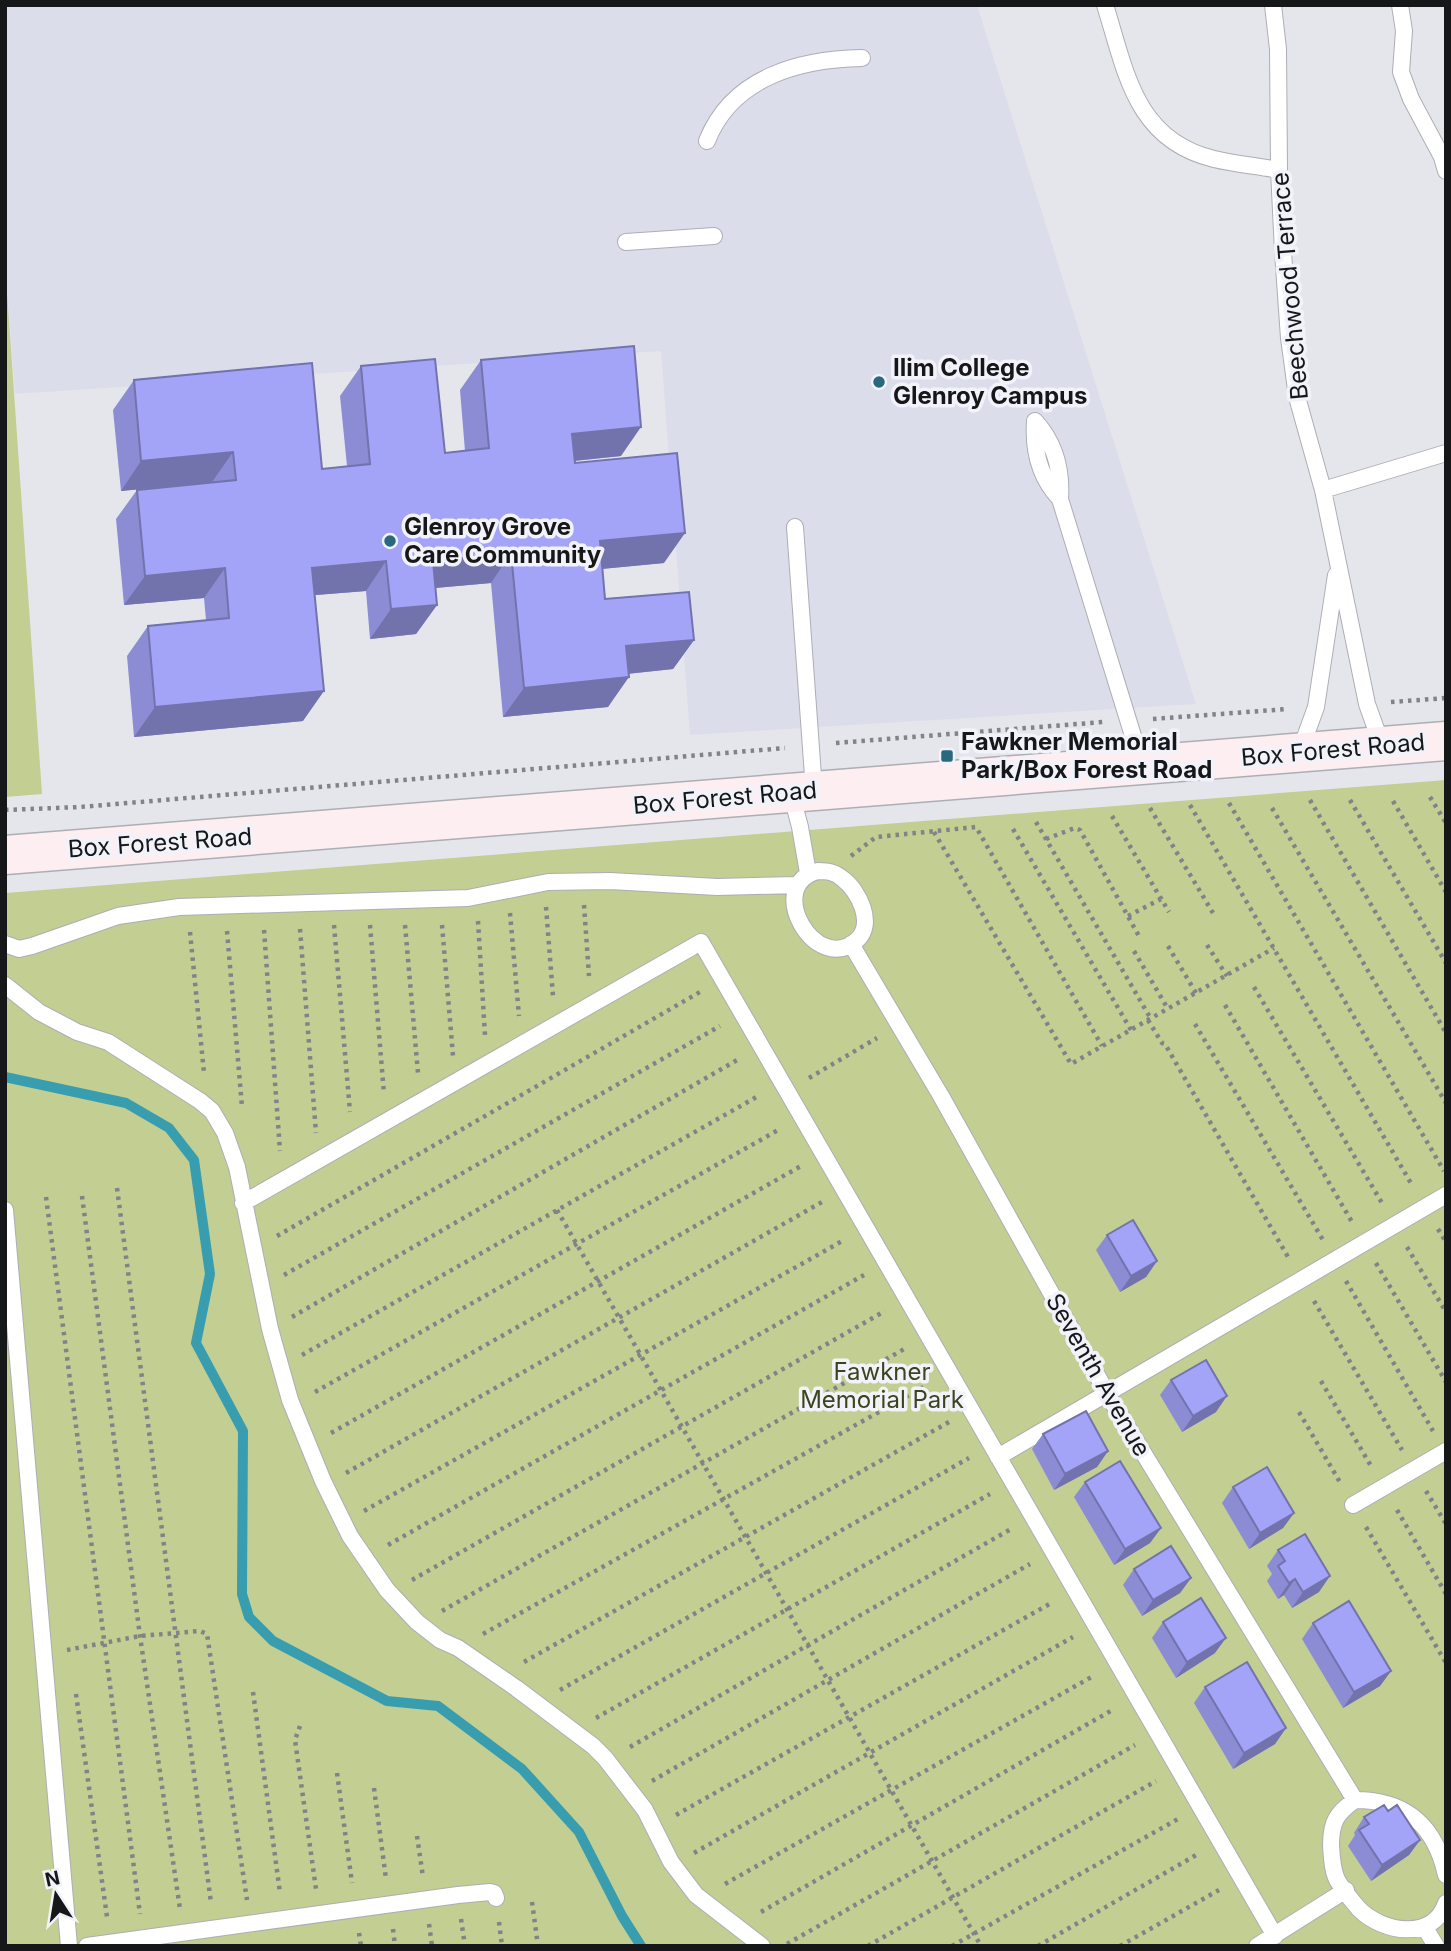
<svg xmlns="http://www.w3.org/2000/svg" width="1451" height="1951" font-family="Inter,sans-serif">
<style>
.built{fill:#dcddeb}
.green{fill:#c2ce92}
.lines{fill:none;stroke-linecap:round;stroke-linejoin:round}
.stream{stroke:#379daf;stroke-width:10}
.lane-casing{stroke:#adaeb4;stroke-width:18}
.secondary-casing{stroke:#adaeb4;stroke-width:41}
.path{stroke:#828387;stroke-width:4.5;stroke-dasharray:3.5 5;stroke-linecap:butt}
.lane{stroke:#fff;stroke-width:16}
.secondary{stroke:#fdeef2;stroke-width:38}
.wall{fill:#8c8cd4}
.shaded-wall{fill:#7272ad}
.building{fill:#a3a3f7;stroke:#7272ad;stroke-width:2}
.poi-dot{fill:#2a687e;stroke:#f2f3fa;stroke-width:2.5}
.labels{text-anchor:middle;stroke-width:7;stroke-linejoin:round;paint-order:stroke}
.street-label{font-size:24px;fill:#161719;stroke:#f2f3fa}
.poi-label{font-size:24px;font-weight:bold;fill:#161719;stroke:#f2f3fa;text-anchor:start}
.park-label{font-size:24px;fill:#3d441d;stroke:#f2f3fa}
</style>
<rect width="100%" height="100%" fill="#e5e6ec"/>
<path class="built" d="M5 5H977L1196 704 690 735 661 351 15 394 5 263Z"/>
<path class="green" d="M5 263 42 794 5 797Z
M1446 780V1946H5V893Z"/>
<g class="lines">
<path class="stream" d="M5 1077 126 1103 169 1128 194 1160 210 1274 196 1343 243 1431 242 1594 249 1617 273 1641 387 1701 438 1706 522 1769 579 1832 622 1916 641 1946"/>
<defs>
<path id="lane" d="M1105 5C1126 72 1135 140 1214 159 1235 164 1257 166 1279 170
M1273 5 1278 49 1279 170 1283 252 1289 338 1297 397 1323 490 1367 704 1382 746
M1400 5 1404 31 1401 72 1411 99 1442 157 1446 171
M707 141C732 77 800 59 862 58
M626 242 714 236
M1035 421C1055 443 1062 470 1060 499L1142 765
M1035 421C1033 450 1040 478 1060 499
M1323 490 1446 453
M795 527 814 790
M1300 751 1316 707 1336 575
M791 793 800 827 808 873
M818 871C828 871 835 872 843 879 859 891 875 924 857 940 816 977 763 885 818 871Z
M5 944 19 949 32 946 118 916 179 907 468 898 548 882 610 881 717 887 797 885
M851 944 941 1096 1108 1395 1355 1800
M5 985 39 1012 77 1032 108 1042 200 1101 212 1111 225 1133 237 1167 270 1329 290 1400 323 1481 350 1536 387 1590 417 1622 440 1640 458 1648 516 1688 593 1746 605 1758 645 1810 671 1862 696 1895 762 1946
M243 1203 701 942 1275 1936
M5 1210 69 1946
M998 1457 1446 1195
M1353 1505 1446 1451
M1446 1875C1435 1826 1407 1800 1355 1800 1348 1805 1340 1811 1336 1819 1332 1826 1331 1838 1331 1846 1332 1857 1332 1873 1339 1883 1344 1891 1353 1902 1359 1909 1383 1933 1433 1941 1446 1903
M1425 1928 1436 1946
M87 1946 458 1895 490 1892 494 1893 496 1898
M1257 1946 1346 1890"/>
<path id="secondary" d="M5 855 1446 741"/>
</defs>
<use href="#lane" class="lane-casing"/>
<use href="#secondary" class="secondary-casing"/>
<path class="path" d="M1391 702 1446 698
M1153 719 1288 709
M836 743 1103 722
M1430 797 1446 823
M1310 800 1446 1033
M1350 800 1446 963
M1393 801 1446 892
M1229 803 1444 1171
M1190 805 1412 1185
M1150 808 1213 913
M1272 808 1446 1103
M5 810 80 807 785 748
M1112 816 1169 912
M1036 822 1151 1019
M1013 829 1131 1030
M934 832 1071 1064 1274 948
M1046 839 1075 828 1080 830 1140 938
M851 856 876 837 976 827 1102 1046
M584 905 589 976
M546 907 553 996
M510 913 519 1016
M1128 916 1161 899
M478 921 485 1035
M334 925 350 1112
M370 925 384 1094
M405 925 418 1073
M442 925 453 1056
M300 929 316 1133
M264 930 280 1151
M227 931 242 1107
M190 932 204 1073
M1207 945 1227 976
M1168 946 1196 993
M1134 951 1168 1009
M1254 987 1382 1203
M1225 1005 1352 1222
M1148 1020 1162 1043 1165 1044 1288 1257
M1195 1024 1323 1240
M809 1078 877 1038
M117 1188 211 1903
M82 1196 140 1636 180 1909
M46 1197 140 1914
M557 1210 981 1946
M1438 1229 1446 1242
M277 1236 700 992
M1407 1247 1446 1312
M1376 1263 1446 1382
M284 1275 720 1026
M1346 1281 1433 1431
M1314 1301 1402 1450
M292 1317 739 1059
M302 1355 760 1095
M1321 1381 1371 1466
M315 1392 780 1129
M1299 1412 1341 1484
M331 1433 801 1166
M346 1473 822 1202
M1426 1491 1446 1524
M1397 1510 1446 1594
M364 1511 844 1240
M1366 1527 1446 1663
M388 1545 864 1275
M412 1580 885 1311
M442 1611 906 1348
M483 1634 927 1385
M67 1650 140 1636 200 1631 207 1634 247 1900
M524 1662 949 1422
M560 1690 969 1458
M253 1692 280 1893
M76 1694 107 1917
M596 1718 990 1494
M300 1726 295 1740 316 1889
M630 1747 1011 1529
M337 1773 352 1883
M652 1781 1030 1564
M374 1788 386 1879
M676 1815 1053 1602
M417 1836 423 1877
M694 1853 1073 1637
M725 1884 1095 1675
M532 1902 538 1946
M761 1912 1114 1709
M461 1919 465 1946
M499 1922 502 1946
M429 1924 432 1946
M393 1929 395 1946
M359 1933 361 1946
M787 1944 1135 1745
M868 1946 1156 1781
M952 1946 1178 1819
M1038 1946 1198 1854
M1120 1946 1219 1890"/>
<use href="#lane" class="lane"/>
<use href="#secondary" class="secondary"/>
</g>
<path class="wall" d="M481 360 621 456 575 461V463L664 563 602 569 605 599 694 640 673 669 628 674 608 707 503 717 491 583 435 588 437 605 416 634 370 639 366 591 315 595 303 721 134 737 127 656 148 626 206 620 204 598 124 605 116 519 137 490 212 482 121 491 113 410 134 380 322 469 347 466 340 396 361 366 445 453 465 451 460 390Z
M1107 1235 1157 1261 1146 1277 1120 1292 1096 1250Z
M1171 1380 1216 1412 1182 1432 1160 1395Z
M1043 1434 1108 1451 1097 1467 1054 1490 1032 1449Z
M1085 1482 1161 1528 1150 1543 1114 1565 1074 1497Z
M1233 1487 1294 1513 1283 1528 1249 1549 1222 1503Z
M1278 1550 1319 1592 1292 1608 1284 1595 1278 1599 1267 1581 1272 1574 1267 1566Z
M1134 1569 1191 1578 1180 1593 1142 1616 1123 1585Z
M1163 1622 1215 1653 1176 1678 1152 1638Z
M1313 1623 1391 1671 1380 1686 1343 1708 1302 1639Z
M1205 1687 1286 1728 1275 1744 1233 1769 1194 1703Z
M1388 1811 1420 1840 1409 1855 1371 1881 1348 1846 1355 1835 1354 1833 1364 1817Z"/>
<path class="shaded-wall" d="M641 427 621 456 551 463 572 434Z
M233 452 212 482 121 491 141 461Z
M685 533 664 563 579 571 600 541Z
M511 553 491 583 412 590 433 561Z
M386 561 366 591 291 597 312 568Z
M225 568 204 598 124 605 145 576Z
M437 605 416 634 370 639 391 609Z
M694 640 673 669 605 676 626 646Z
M629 677 608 707 503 717 524 688Z
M324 691 303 721 134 737 155 707Z
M1157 1261 1146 1277 1120 1292 1131 1276Z
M1227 1396 1216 1412 1182 1432 1193 1416Z
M1108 1451 1097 1467 1054 1490 1065 1474Z
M1294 1513 1283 1528 1249 1549 1260 1533Z
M1161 1528 1150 1543 1114 1565 1125 1549Z
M1330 1576 1319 1592 1292 1608 1303 1592Z
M1191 1578 1180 1593 1142 1616 1153 1600Z
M1295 1579 1284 1595 1278 1599 1289 1583Z
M1226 1638 1215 1653 1176 1678 1187 1662Z
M1391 1671 1380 1686 1343 1708 1354 1692Z
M1286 1728 1275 1744 1233 1769 1244 1753Z
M1420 1840 1409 1855 1371 1881 1382 1865Z"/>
<path class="building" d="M634 346 641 427 572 434 575 463 677 453 685 533 600 541 605 599 689 592 694 640 626 646 629 677 524 688 511 553 433 561 437 605 391 609 386 561 312 568 324 691 155 707 148 626 229 618 225 568 145 576 137 490 236 480 233 452 141 461 134 380 312 363 322 469 370 464 361 366 435 359 445 453 489 448 481 360Z
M1133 1220 1157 1261 1131 1276 1107 1235Z
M1206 1360 1227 1396 1193 1416 1171 1380Z
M1086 1411 1108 1451 1065 1474 1043 1434Z
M1120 1461 1161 1528 1125 1549 1085 1482Z
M1267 1467 1294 1513 1260 1533 1233 1487Z
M1305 1534 1330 1576 1303 1592 1295 1579 1289 1583 1278 1566 1285 1561 1278 1550Z
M1171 1546 1191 1578 1153 1600 1134 1569Z
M1201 1598 1226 1638 1187 1662 1163 1622Z
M1349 1601 1391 1671 1354 1692 1313 1623Z
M1247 1662 1286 1728 1244 1753 1205 1687Z
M1384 1805 1388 1811 1397 1805 1420 1840 1382 1865 1359 1830 1369 1824 1364 1817Z"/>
<g class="poi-dot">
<circle cx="879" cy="382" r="7"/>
<circle cx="390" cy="541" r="7"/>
<rect x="940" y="749" width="14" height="14" rx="3.5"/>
</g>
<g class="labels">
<g class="street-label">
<text transform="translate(1290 286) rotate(-95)" y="8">Beechwood Terrace</text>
<text transform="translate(1333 750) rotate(-5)" y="8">Box Forest Road</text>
<text transform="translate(725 798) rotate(-5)" y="8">Box Forest Road</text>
<text transform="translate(160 843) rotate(-4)" y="8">Box Forest Road</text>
<text transform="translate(1098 1375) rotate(60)" y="8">Seventh Avenue</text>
</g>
<g class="poi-label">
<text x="893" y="376">Ilim College<tspan x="893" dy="28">Glenroy Campus</tspan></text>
<text x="404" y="535">Glenroy Grove<tspan x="404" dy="28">Care Community</tspan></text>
<text x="961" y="750">Fawkner Memorial<tspan x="961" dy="28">Park/Box Forest Road</tspan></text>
</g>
<g class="park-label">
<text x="882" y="1380">Fawkner<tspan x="882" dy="28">Memorial Park</tspan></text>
</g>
</g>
<rect width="1451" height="1951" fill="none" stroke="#161719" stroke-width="14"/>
<g transform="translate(56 1895) rotate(348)" stroke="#f2f3fa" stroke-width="5" paint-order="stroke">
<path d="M0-5L12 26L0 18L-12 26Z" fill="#161719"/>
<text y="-10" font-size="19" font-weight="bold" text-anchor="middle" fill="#161719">N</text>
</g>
</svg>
